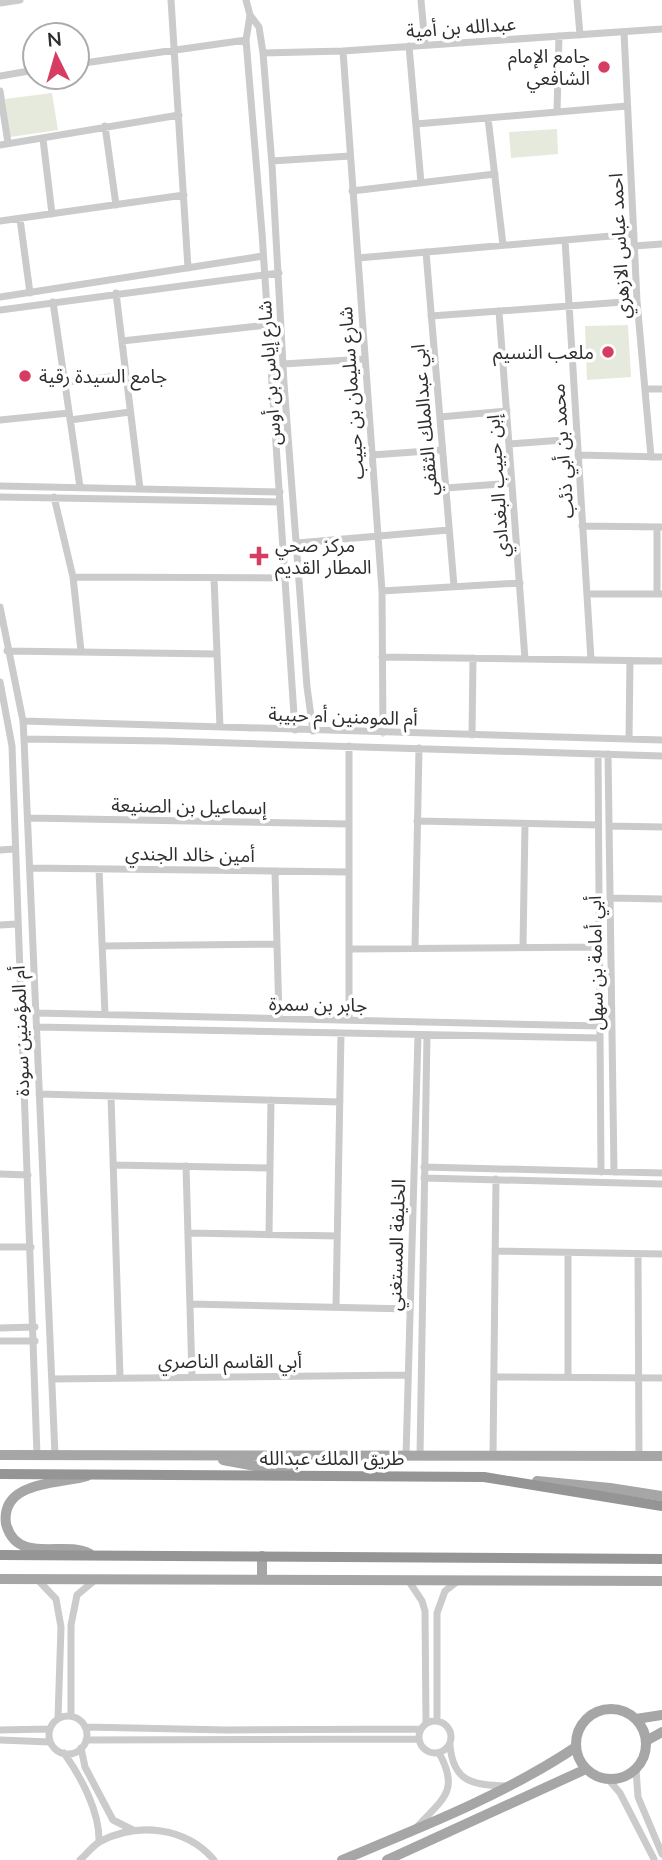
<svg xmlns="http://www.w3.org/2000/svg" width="662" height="1860" font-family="Lato,'Noto Sans Arabic',sans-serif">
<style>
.green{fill:#e6eadc}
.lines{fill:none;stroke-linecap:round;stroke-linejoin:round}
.minor{stroke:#cbcbcb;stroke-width:7}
.major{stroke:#a6a6a6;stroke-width:10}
.highway{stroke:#959595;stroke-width:10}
.poi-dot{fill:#d73d63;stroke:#fff;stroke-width:2.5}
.labels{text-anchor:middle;stroke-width:7;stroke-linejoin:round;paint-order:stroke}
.street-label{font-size:19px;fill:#2e2e2e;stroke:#fff}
.poi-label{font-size:19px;fill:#2e2e2e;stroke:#fff;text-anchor:end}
</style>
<rect width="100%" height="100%" fill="#fff"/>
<path class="green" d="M52 93 58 130 10 137 5 99Z
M557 129 558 154 511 158 509 132Z
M628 325 631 377 587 380 585 326Z"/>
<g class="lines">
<path class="minor" d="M171 0 188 268
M246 0 250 15 259 27 263 53 272 165 284 383 307 687 313 731
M421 0 425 45
M577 0 580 35
M0 3 20 0
M250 15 246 40 262 233 295 730
M624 32 637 301 651 457
M409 46 421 183
M343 51 382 591 383 733
M263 53 343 51 662 29
M77 64 246 40
M0 76 35 70
M0 91 8 143
M557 112 559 36
M488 118 503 245
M416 124 627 106
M105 126 116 205
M43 139 52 214
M0 145 179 115
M272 161 350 156
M352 191 495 174
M20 219 30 293
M0 221 184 195
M565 240 591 660
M634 246 662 244
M426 252 454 586
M358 258 634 234
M116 293 140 489
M0 297 263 256
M53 302 80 487
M0 310 279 273
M499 311 525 659
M431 316 637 301
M122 341 267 325
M283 364 365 359
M65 382 126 375
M645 389H662
M440 417 507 411
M0 420 69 413
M70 420 130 412
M509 444 577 439
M372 455 442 450
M578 455 662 457
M0 486 280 492
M446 488 512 483
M0 497 280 502
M54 497 73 577 81 651
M582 526 662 527
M657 527V594
M297 543 449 530
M73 577 284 578
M214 578 220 727
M382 591 520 583
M587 594H662
M0 607 23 721 24 739 55 1455
M7 651 217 654
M382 657 662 661
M0 682 12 746 37 1455
M23 721 662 740
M472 735 473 658
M24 739 166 741 662 756
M629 739 630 661
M598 754 601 1172
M608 754 614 1172
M29 818 349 824
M417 821 598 825
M609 826 662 827
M0 850 15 849
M30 868 349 872
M99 869 105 1015
M275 871 279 1018
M610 898 662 899
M0 925 17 924
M102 946 277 944
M523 947 525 824
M415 948 419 748
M349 949 599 947
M36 1013 600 1026
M349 1020V746
M37 1027 600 1038
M39 1094 340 1102
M111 1096 120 1378
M113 1165 270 1168
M186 1166 192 1377
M424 1167 662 1173
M0 1174 28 1175
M424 1178 662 1184
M188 1233 337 1236
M269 1235 271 1100
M0 1247H31
M495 1251 662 1254
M638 1254 639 1456
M190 1304 410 1309
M336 1306 341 1033
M0 1328 35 1327
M0 1341H35
M494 1377 662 1378
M568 1377V1253
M52 1379 408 1375
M406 1456 418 1035
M420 1456 427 1035
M493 1456 496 1179
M37 1579 56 1599 61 1627 58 1718
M408 1580 422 1601 425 1611 426 1723
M49 1735a19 19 0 1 1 38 0a19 19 0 1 1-38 0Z
M71 1716V1625L77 1595 95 1580
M437 1720V1613L445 1591 458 1581
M419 1737a16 16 0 1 1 32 0a16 16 0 1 1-32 0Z
M85 1727 227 1730 420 1729
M0 1730 49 1729
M0 1740 50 1742
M86 1740 419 1739
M450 1745C453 1783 474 1785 507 1786
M81 1748 85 1767 113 1820 133 1830
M64 1753C81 1777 100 1812 99 1842
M636 1769 638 1797 662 1854
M608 1779 620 1793 654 1859
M416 1828C441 1800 461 1792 439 1753
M80 1860C87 1854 93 1845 101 1841 138 1822 186 1827 214 1860"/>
<path class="major" d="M0 1455 662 1456
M223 1460 294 1473
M87 1476C62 1484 0 1480 6 1524 9 1535 16 1544 27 1547 47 1553 71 1544 90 1554
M537 1481 610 1488 662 1496
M262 1556V1579
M0 1579 662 1581
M576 1744a35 35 0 1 1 70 0a35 35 0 1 1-70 0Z
M636 1719 662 1715
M646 1741 662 1732
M342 1860C422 1827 504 1795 576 1747
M387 1860 586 1769"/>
<path class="highway" d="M0 1474 484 1477 662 1506
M0 1555 662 1559"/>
</g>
<g class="poi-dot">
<circle cx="604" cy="67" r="7"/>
<circle cx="608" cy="352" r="7"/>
<circle cx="25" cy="376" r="7"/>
<path d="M255.5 545.5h7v7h7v7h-7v7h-7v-7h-7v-7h7z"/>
</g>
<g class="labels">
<g class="street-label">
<text transform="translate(461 27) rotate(-4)" y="7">عبدالله بن أمية</text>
<text transform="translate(619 246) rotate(-93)" y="7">احمد عباس الازهري</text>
<text transform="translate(269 373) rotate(-94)" y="7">شارع إياس بن أوس</text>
<text transform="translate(351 393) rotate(-94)" y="7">شارع سليمان بن حبيب</text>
<text transform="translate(424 420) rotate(-95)" y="7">ابي عبدالملك الثقفي</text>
<text transform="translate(562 451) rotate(-94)" y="7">محمد بن أبي ذئب</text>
<text transform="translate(497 486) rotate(-94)" y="7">إبن حبيب البغدادي</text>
<text transform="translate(343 716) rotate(2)" y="7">أم المومنين أم حبيبة</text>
<text transform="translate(189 806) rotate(1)" y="7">إسماعيل بن الصنيعة</text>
<text transform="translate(190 854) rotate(1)" y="7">أمين خالد الجندي</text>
<text transform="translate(595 963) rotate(-91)" y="7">أبي أمامة بن سهل</text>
<text transform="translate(318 1004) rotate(1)" y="7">جابر بن سمرة</text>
<text transform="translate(20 1031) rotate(-92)" y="7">أم المؤمنين سودة</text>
<text transform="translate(396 1245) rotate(-88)" y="7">الخليفة المستغني</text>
<text x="230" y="1368">أبي القاسم الناصري</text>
<text x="332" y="1465">طريق الملك عبدالله</text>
</g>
<g class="poi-label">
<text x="590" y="63">جامع الإمام<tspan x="590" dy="22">الشافعي</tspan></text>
<text x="594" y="359">ملعب النسيم</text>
<text x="39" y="383" text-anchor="start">جامع السيدة رقية</text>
<text x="275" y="552" text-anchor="start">مركز صحي<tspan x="275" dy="22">المطار القديم</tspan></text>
</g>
</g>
<g transform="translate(56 56) rotate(355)"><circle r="33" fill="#ffffff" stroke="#ababab" stroke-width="2"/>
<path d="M0-5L12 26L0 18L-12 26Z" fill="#d73d63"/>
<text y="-10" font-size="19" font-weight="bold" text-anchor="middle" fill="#2e2e2e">N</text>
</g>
</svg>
